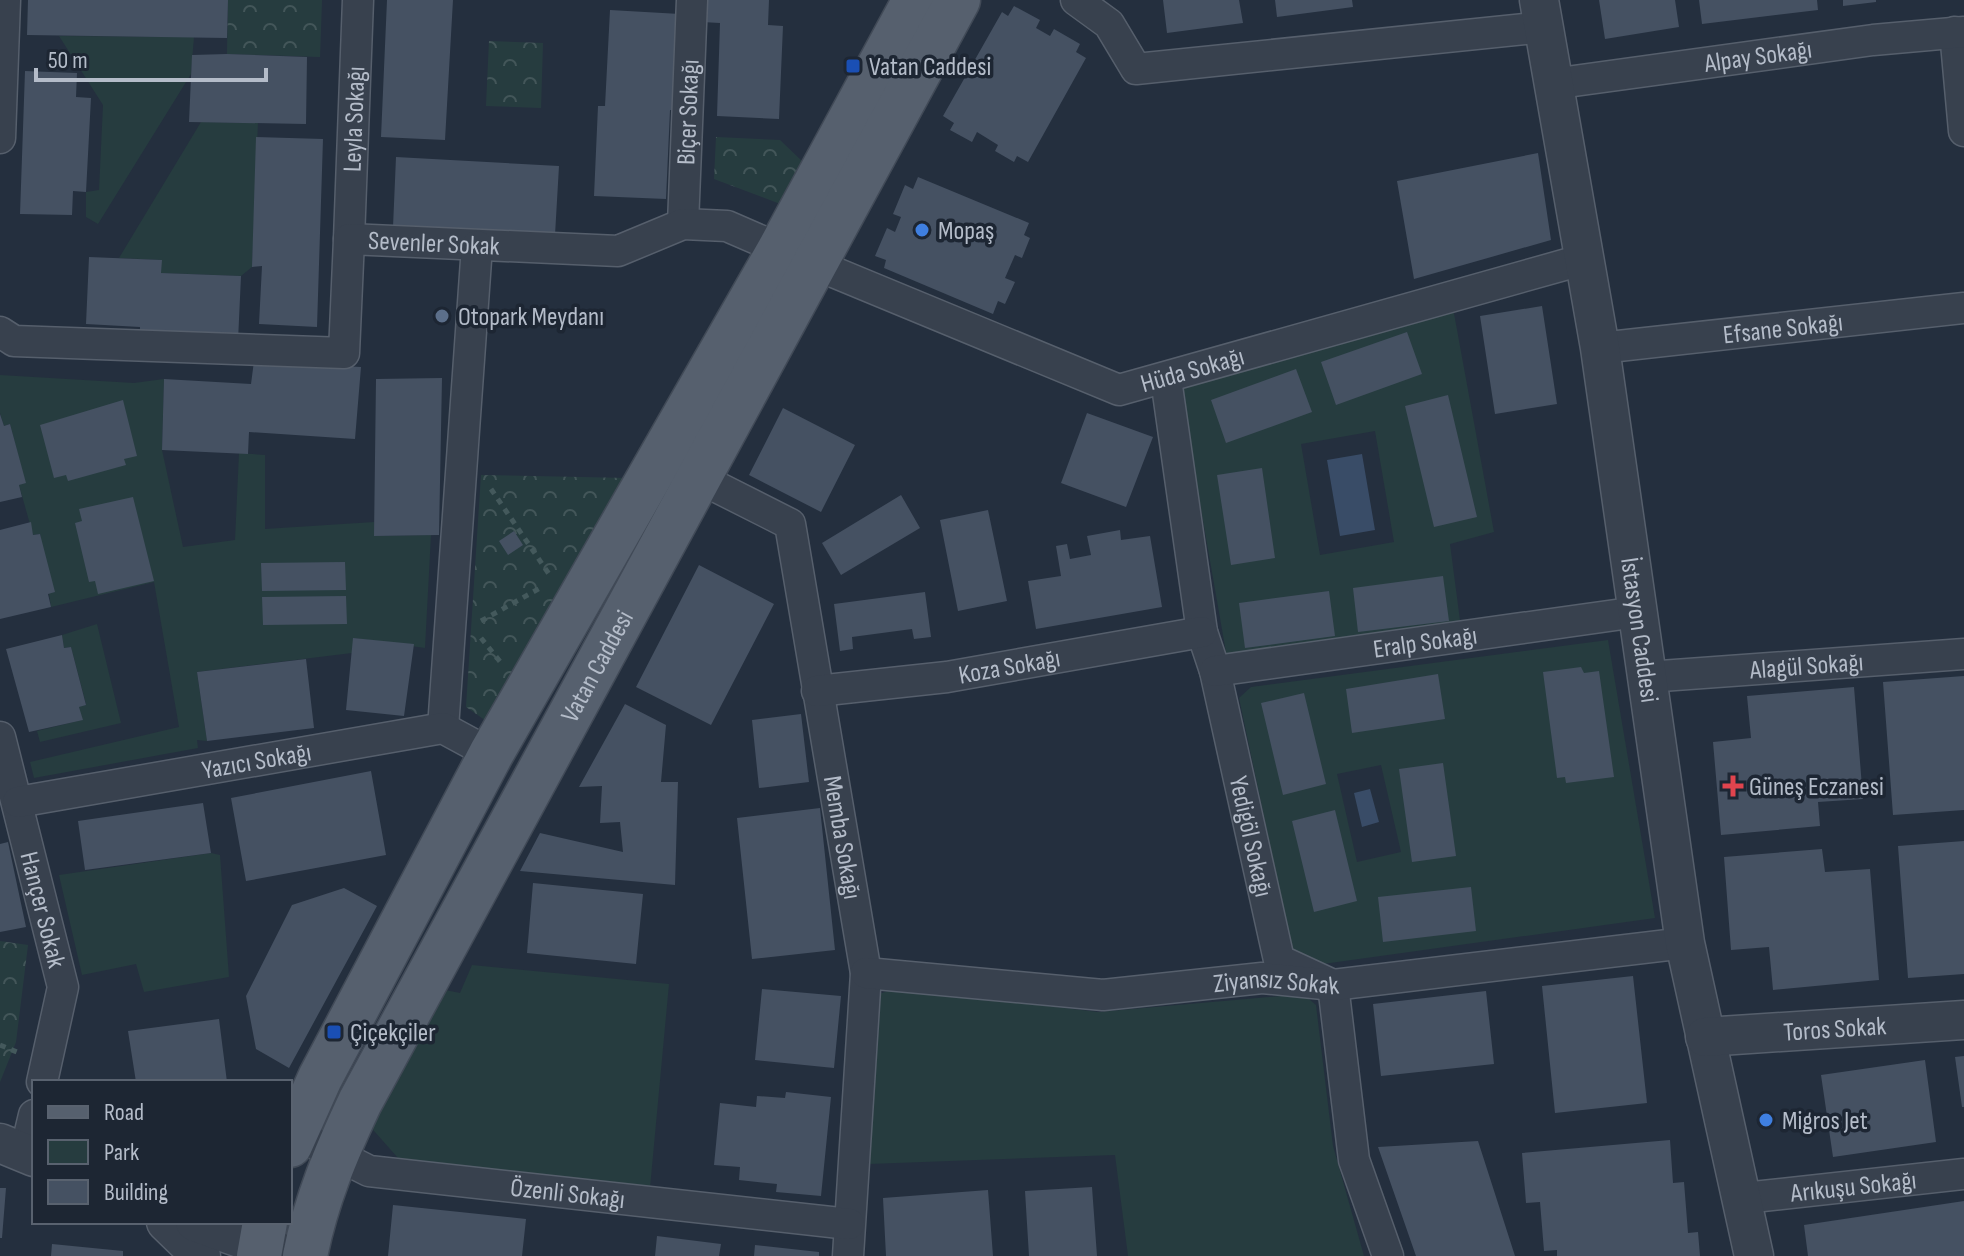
<svg xmlns="http://www.w3.org/2000/svg" width="1964" height="1256" font-family="'Sofia Sans Condensed',sans-serif">
<style>
.green{fill:#263c3f;fill-rule:evenodd}
.forest{fill:url(#forest-crowns)}
.water{fill:#394c67}
.building{fill:#455162}
.lines{fill:none;stroke-linecap:round;stroke-linejoin:round}
.minor-casing{stroke:#565f6c;stroke-width:33}
.tertiary-casing{stroke:#565f6c;stroke-width:41}
.primary-casing{stroke:#414a57;stroke-width:47}
.path{stroke:#44595c;stroke-width:5;stroke-dasharray:6 6;stroke-linecap:butt}
.minor{stroke:#38414e;stroke-width:30}
.tertiary{stroke:#38414e;stroke-width:38}
.primary{stroke:#56606e;stroke-width:44}
.transit-dot{fill:#1a4fb4;stroke:#1d2633;stroke-width:3}
.shop-dot{fill:#3f7fe0;stroke:#1d2633;stroke-width:3}
.service-dot{fill:#5c6f8a;stroke:#1d2633;stroke-width:3}
.health-dot{fill:#e0444e;stroke:#1d2633;stroke-width:3}
.labels{text-anchor:middle;stroke-width:7;stroke-linejoin:round;paint-order:stroke}
.street-label{font-size:26px;fill:#b4bcc9;stroke:#1d2633}
.poi-label{font-size:26px;fill:#b4bcc9;stroke:#1d2633;text-anchor:start}
</style>
<defs>
<pattern id="forest-crowns" width="20" height="18" patternUnits="userSpaceOnUse" patternTransform="scale(2)"><rect width="20" height="18" fill="#263c3f"/><path d="M2 6a3 3 0 1 1 6 0M12 15a3 3 0 1 1 6 0" fill="none" stroke="#435659"/></pattern>
</defs>
<rect width="100%" height="100%" fill="#242f3e"/>
<path class="green" d="M59 36 194 37 191 74 98 224 86 217V192L99 190 103 105Z
M201 122 258 123 252 267 241 276 161 273V260L119 258Z
M1453 308 1494 532 1450 544 1461 628 1227 658 1180 389ZM1375 431 1394 542 1320 555 1301 444Z
M0 375 134 383 164 379 162 450 183 547 235 540 239 453 265 455V529L374 522 375 536 431 535 425 648 354 638 352 653 197 672 207 741 197 740 198 748 34 778 30 762 179 727 154 582 51 607 40 534 33 535 19 485 25 482 10 424 4 426 0 413Z
M97 624 121 723 40 742 37 731 82 720 79 707 86 704 71 647 64 648 62 635Z
M1608 640 1655 918 1323 964 1292 949 1239 698 1251 687ZM1381 765 1401 852 1357 862 1337 774Z
M211 853 220 855 229 977 144 992 136 964 82 975 59 875Z
M472 965 669 984 650 1188 398 1158 367 1123 435 988 460 993Z
M897 988 1098 1012 1303 994 1316 1005 1333 1146 1364 1256H1128L1115 1155 869 1164 879 994Z"/>
<path class="forest" d="M228 0H322L320 57 227 54Z
M489 41 543 43 541 108 486 106Z
M716 137 780 140 805 164 783 205 714 179Z
M481 475 628 478 495 727 466 707Z
M0 941 28 945 16 1042 0 1082Z"/>
<path class="water" d="M1362 454 1375 530 1340 536 1327 460Z
M1370 789 1379 822 1362 827 1354 793Z"/>
<path class="building" d="M28 0H228L227 38 27 35Z
M387 0H453L445 140 381 137Z
M703 0H769L768 25 783 26 779 119 717 116 720 23 702 22Z
M1163 0H1239L1243 23 1167 33Z
M1275 0H1352L1353 7 1277 17Z
M1599 0H1675L1679 27 1605 39Z
M1699 0H1817L1818 10 1702 24Z
M1843 0H1876V2L1843 6Z
M1014 6 1040 20 1036 28 1050 36 1054 29 1080 44 1076 52 1086 58 1028 162 1017 156 1014 162 995 151 998 145 977 132 972 142 950 130 954 123 943 116 1002 12 1008 16Z
M610 10 680 14 677 111 670 110 666 199 594 196 598 106H605Z
M227 54 307 57 306 124 189 122 192 55Z
M25 71 77 73 76 97 91 98 86 192 73 191 72 215 20 214Z
M256 137 323 139 317 327 259 324 262 266 252 267Z
M1538 153 1551 240 1414 279 1397 181Z
M396 157 559 166 555 235 393 227Z
M918 177 1029 223 1024 235 1030 238 1022 258 1015 255 1005 278 1015 282 1005 304 998 301 993 314 884 268 886 260 875 256 887 228 895 232 901 217 893 214 905 185 913 189Z
M89 257 162 260 161 273 241 276 238 341 140 335V327L86 324Z
M1542 306 1557 404 1495 414 1480 316Z
M1407 332 1422 374 1336 405 1321 362Z
M254 361 361 367 355 439 249 432 248 454 162 450 164 379 251 384Z
M1296 369 1312 412 1226 443 1211 400Z
M442 378 439 535 374 536 376 379Z
M1448 395 1477 517 1434 527 1405 406Z
M123 400 137 456 124 459 126 465 68 481 66 475 54 478 40 425Z
M783 408 855 445 821 512 749 475Z
M1087 413 1153 437 1126 507 1061 483Z
M0 414 4 426 10 424 26 483 19 485 22 497 0 502Z
M1262 468 1275 558 1231 565 1217 475Z
M901 495 920 528 841 575 822 543Z
M133 497 154 581 98 594 95 581 89 582 75 523 82 521 79 509Z
M988 510 1007 601 958 611 940 520Z
M31 522 33 535 40 534 55 592 48 594 51 607 0 619V530Z
M1120 530 1121 540 1150 536 1162 607 1036 629 1028 581 1061 576 1056 546 1067 544 1070 559 1091 555 1087 536Z
M514 531 523 545 508 555 499 541Z
M345 562 346 590 262 591 261 563Z
M699 565 774 604 711 725 636 687Z
M1443 576 1449 621 1358 632 1353 588Z
M1329 591 1335 636 1245 648 1239 603Z
M925 592 931 637 914 639 912 629 852 637 853 649 840 651 834 604Z
M346 596 347 624 263 625 262 597Z
M62 635 64 648 71 647 86 705 79 707 83 720 29 732 6 649Z
M353 638 414 644 404 716 346 710Z
M306 659 314 728 207 741 197 672Z
M1581 667 1584 673 1599 671 1614 777 1566 783 1565 777 1557 778 1543 672Z
M1438 674 1445 719 1352 733 1346 689Z
M1964 676V810L1893 815 1883 682Z
M1854 687 1863 799 1818 802 1820 826 1721 835 1713 742 1751 738 1747 696Z
M1304 693 1326 784 1283 795 1261 703Z
M625 704 666 725 661 782H678L675 885 520 871 540 833 623 852 620 822 600 823 602 786 579 787Z
M801 714 809 782 759 788 752 720Z
M1443 763 1456 856 1412 862 1399 769Z
M371 771 386 855 246 881 231 798Z
M203 803 211 853 85 870 78 821Z
M820 808 835 950 752 959 737 818Z
M1335 810 1357 901 1314 912 1292 821Z
M1964 841V974L1908 978 1898 846Z
M8 842 26 927 0 932V844Z
M1822 849 1825 872 1870 869 1879 980 1773 990 1769 947 1731 950 1724 857Z
M533 883 643 894 636 964 527 953Z
M1471 887 1476 931 1383 942 1378 897Z
M344 888 377 906 289 1068 256 1049 246 996 292 905Z
M1633 976 1647 1103 1555 1113 1542 986Z
M762 989 841 996 834 1068 755 1060Z
M1486 991 1494 1064 1381 1076 1373 1004Z
M219 1019 227 1082H136L128 1031Z
M1964 1056V1107H1962L1955 1057Z
M1925 1060 1936 1142 1833 1157 1821 1075Z
M786 1092 831 1097 821 1196 776 1192 777 1184 739 1180 740 1167 714 1165 720 1103 756 1107 757 1096 785 1098Z
M1670 1140 1673 1183 1684 1182 1688 1233 1698 1232 1700 1256H1557V1250L1544 1251 1540 1202 1526 1203 1522 1153Z
M1478 1141 1515 1256H1416L1378 1147Z
M1092 1187 1097 1256H1029L1025 1191Z
M0 1188H6L2 1238H0Z
M988 1190 993 1256H886L883 1198Z
M1964 1201V1256H1808L1804 1225Z
M393 1205 526 1219 522 1256H388Z
M657 1236 721 1244 719 1256H655Z
M52 1244 123 1251V1256H51Z
M755 1245 819 1252V1256H754Z"/>
<g class="lines">
<defs>
<g id="minor">
<path d="M1076 0 1109 24 1136 69 1544 27"/>
<path d="M1955 32 1964 131"/>
<path id="s1" d="M1552 84 1873 40 1964 32"/>
<path d="M0 138 5 0"/>
<path id="s2" d="M683 224 692 0"/>
<path id="s3" d="M349 239 358 0"/>
<path id="s4" d="M814 264 1119 390 1585 259"/>
<path id="s5" d="M0 332 14 341 344 353 349 239 618 251 683 224 727 226 780 249"/>
<path id="s6" d="M1600 348 1964 308"/>
<path id="s7" d="M1166 379 1202 632 1215 671 1279 960 1333 985 1354 1160 1388 1256"/>
<path id="s8" d="M697 477 790 524 866 973 848 1256"/>
<path id="s9" d="M1215 671 1637 612"/>
<path id="s10" d="M1647 677 1964 654"/>
<path id="s11" d="M817 691 947 677 1202 632"/>
<path d="M443 728 477 246"/>
<path id="s12" d="M0 737 63 987 42 1082"/>
<path id="s13" d="M18 802 443 728 491 754"/>
<path id="s14" d="M866 973 1103 995 1262 978 1333 985 1685 943"/>
<path id="s15" d="M294 1133 369 1171 849 1224"/>
<path d="M25 1153 34 1115"/>
<path id="s16" d="M1744 1198 1964 1174"/>
</g>
<g id="tertiary">
<path id="s17" d="M1539 0 1600 348 1685 943 1754 1256"/>
<path id="s18" d="M1705 1037 1964 1020"/>
<path d="M0 1143 34 1157"/>
<path d="M166 1222 201 1256"/>
<path d="M195 1222 290 1256"/>
</g>
<g id="primary">
<path d="M290 1145 320 1078 491 754 780 249 915 0"/>
<path d="M259 1256 265 1222"/>
<path id="s19" d="M305 1256C316 1200 336 1153 360 1102L958 0"/>
</g>
</defs>
<use href="#minor" class="minor-casing"/>
<use href="#tertiary" class="tertiary-casing"/>
<use href="#primary" class="primary-casing"/>
<path class="path" d="M491 489 551 577
M481 621 542 587
M481 638 502 664
M0 1045 17 1052"/>
<use href="#minor" class="minor"/>
<use href="#tertiary" class="tertiary"/>
<use href="#primary" class="primary"/>
</g>
<g class="transit-dot">
<rect x="845" y="58" width="16" height="16" rx="4"/>
<rect x="326" y="1024" width="16" height="16" rx="4"/>
</g>
<g class="shop-dot">
<circle cx="922" cy="230" r="8"/>
<circle cx="1766" cy="1120" r="8"/>
</g>
<circle class="service-dot" cx="442" cy="316" r="8"/>
<path class="health-dot" d="M1729 774h8v8h8v8h-8v8h-8v-8h-8v-8h8z"/>
<g class="labels">
<g class="street-label">
<text dy="9" stroke="none"><textPath href="#s1" startOffset="208">Alpay Sokağı</textPath></text>
<text dy="9" stroke="none"><textPath href="#s2" startOffset="112">Biçer Sokağı</textPath></text>
<text dy="9" stroke="none"><textPath href="#s3" startOffset="120">Leyla Sokağı</textPath></text>
<text dy="9" stroke="none"><textPath href="#s5" startOffset="546">Sevenler Sokak</textPath></text>
<text dy="9" stroke="none"><textPath href="#s6" startOffset="184">Efsane Sokağı</textPath></text>
<text dy="9" stroke="none"><textPath href="#s4" startOffset="406">Hüda Sokağı</textPath></text>
<text dy="9" stroke="none"><textPath href="#s17" startOffset="638">İstasyon Caddesi</textPath></text>
<text dy="9" stroke="none"><textPath href="#s9" startOffset="212">Eralp Sokağı</textPath></text>
<text dy="9" stroke="none"><textPath href="#s19" startOffset="660">Vatan Caddesi</textPath></text>
<text dy="9" stroke="none"><textPath href="#s10" startOffset="160">Alagül Sokağı</textPath></text>
<text dy="9" stroke="none"><textPath href="#s11" startOffset="194">Koza Sokağı</textPath></text>
<text dy="9" stroke="none"><textPath href="#s13" startOffset="242">Yazıcı Sokağı</textPath></text>
<text dy="9" stroke="none"><textPath href="#s7" startOffset="466">Yedigöl Sokağı</textPath></text>
<text dy="9" stroke="none"><textPath href="#s8" startOffset="422">Memba Sokağı</textPath></text>
<text dy="9" stroke="none"><textPath href="#s12" startOffset="178">Hançer Sokak</textPath></text>
<text dy="9" stroke="none"><textPath href="#s14" startOffset="412">Ziyansız Sokak</textPath></text>
<text dy="9" stroke="none"><textPath href="#s18" startOffset="130">Toros Sokak</textPath></text>
<text dy="9" stroke="none"><textPath href="#s16" startOffset="110">Arıkuşu Sokağı</textPath></text>
<text dy="9" stroke="none"><textPath href="#s15" startOffset="284">Özenli Sokağı</textPath></text>
</g>
<g class="poi-label">
<text x="869" y="75">Vatan Caddesi</text>
<text x="938" y="239">Mopaş</text>
<text x="458" y="325">Otopark Meydanı</text>
<text x="1749" y="795">Güneş Eczanesi</text>
<text x="350" y="1041">Çiçekçiler</text>
<text x="1782" y="1129">Migros Jet</text>
</g>
</g>
<rect x="32" y="1080" width="260" height="144" fill="#1d2633" stroke="#59626f" stroke-width="2"/>
<rect x="48" y="1106" width="40" height="12" fill="#56606e" stroke="#59626f" stroke-width="2"/>
<text x="104" y="1120" font-size="24" fill="#b4bcc9">Road</text>
<rect x="48" y="1140" width="40" height="24" fill="#263c3f" stroke="#59626f" stroke-width="2"/>
<text x="104" y="1160" font-size="24" fill="#b4bcc9">Park</text>
<rect x="48" y="1180" width="40" height="24" fill="#455162" stroke="#59626f" stroke-width="2"/>
<text x="104" y="1200" font-size="24" fill="#b4bcc9">Building</text>
<path d="M36 68v12h230v-12" fill="none" stroke="#b4bcc9" stroke-width="4"/>
<text x="48" y="68" font-size="24" fill="#b4bcc9" stroke="#1d2633" stroke-width="6" paint-order="stroke">50 m</text>
</svg>
